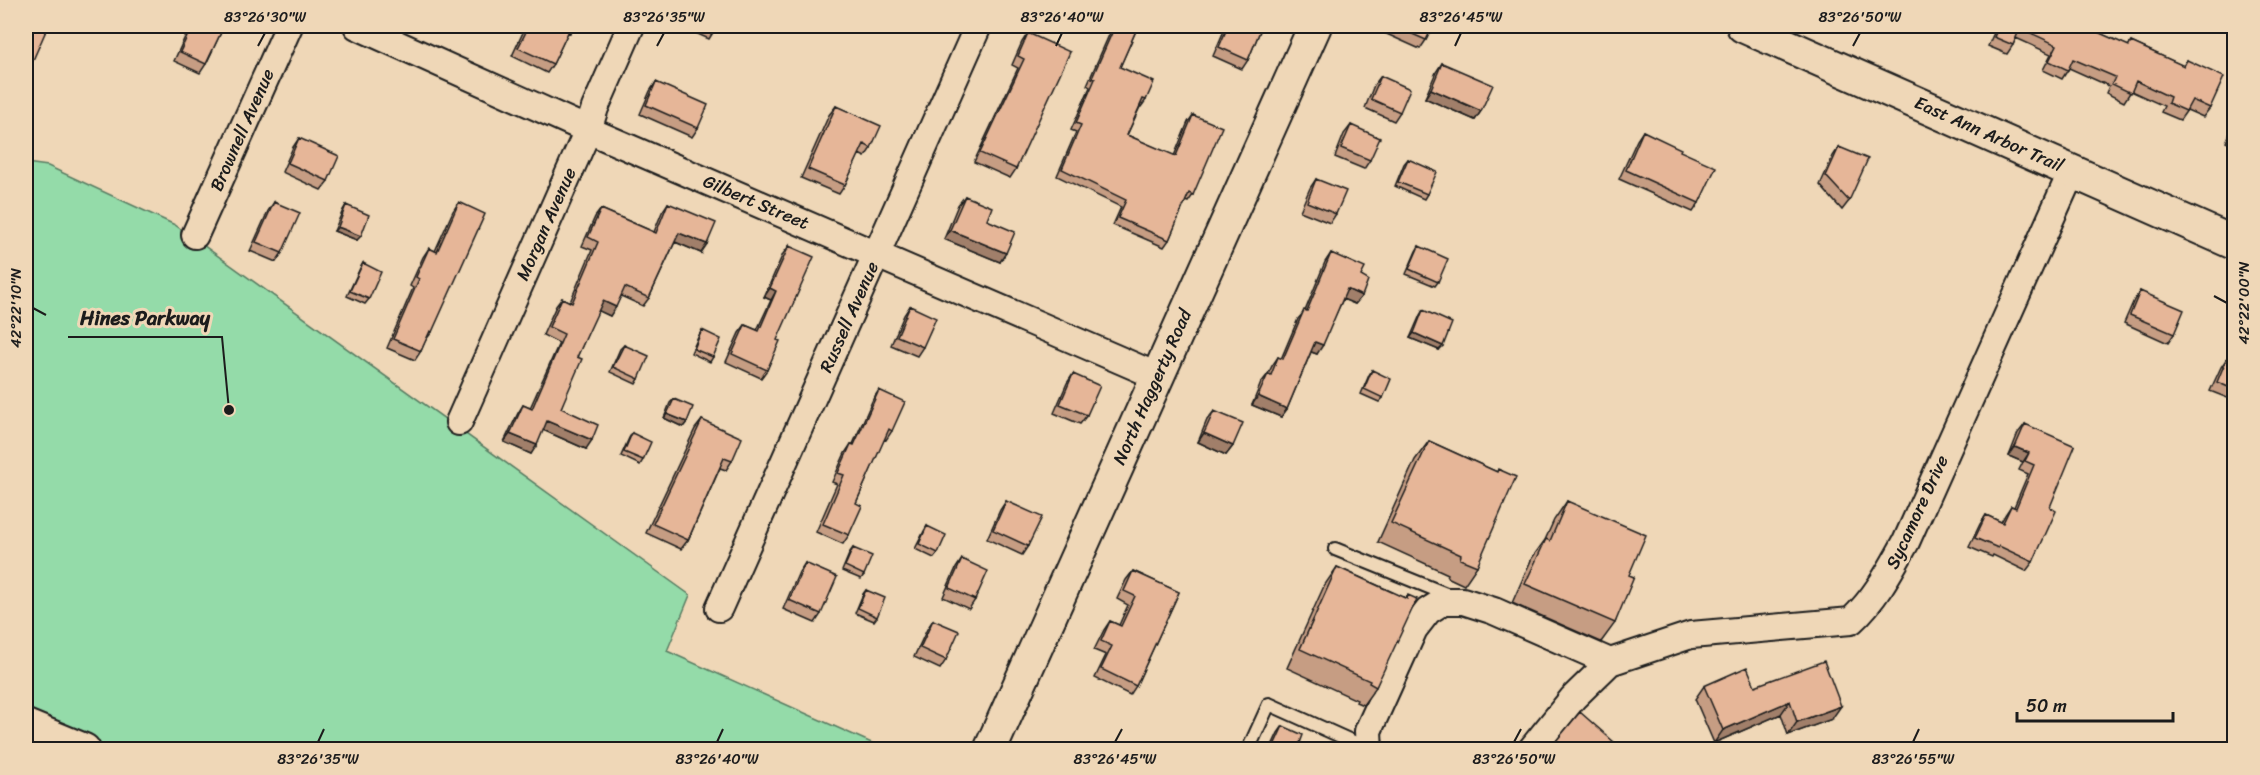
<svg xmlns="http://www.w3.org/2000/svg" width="2260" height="775" font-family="Sriracha,sans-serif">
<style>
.green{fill:#94dba9;stroke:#587c62;stroke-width:1.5}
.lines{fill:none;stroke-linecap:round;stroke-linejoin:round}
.service-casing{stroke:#1c1c1c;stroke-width:16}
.minor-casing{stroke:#1c1c1c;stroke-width:30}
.tertiary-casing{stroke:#1c1c1c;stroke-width:36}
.service{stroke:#efd7b7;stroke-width:12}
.minor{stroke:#efd7b7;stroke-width:26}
.tertiary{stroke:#efd7b7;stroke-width:32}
.wall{fill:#c69d83;stroke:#1c1c1c;stroke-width:1.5}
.shaded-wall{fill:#a17f6a;stroke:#1c1c1c;stroke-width:1.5}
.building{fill:#e6b698;stroke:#1c1c1c;stroke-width:1.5}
.ticks{fill:none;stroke:#1c1c1c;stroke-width:2}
.labels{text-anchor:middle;stroke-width:6;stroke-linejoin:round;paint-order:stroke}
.street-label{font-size:18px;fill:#1c1c1c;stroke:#efd7b7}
.leader{fill:none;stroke:#1c1c1c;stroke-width:2}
.callout-dot{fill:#1c1c1c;stroke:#efd7b7;stroke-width:2}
.callout-label{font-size:20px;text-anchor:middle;font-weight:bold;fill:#1c1c1c;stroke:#efd7b7;stroke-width:6;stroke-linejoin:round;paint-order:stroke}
.neatline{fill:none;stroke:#1c1c1c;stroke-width:2}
.ticks-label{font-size:15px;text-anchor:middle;fill:#1c1c1c}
</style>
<rect width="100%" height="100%" fill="#efd7b7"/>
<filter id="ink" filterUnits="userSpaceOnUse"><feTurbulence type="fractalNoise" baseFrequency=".0167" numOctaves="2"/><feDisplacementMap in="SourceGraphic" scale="12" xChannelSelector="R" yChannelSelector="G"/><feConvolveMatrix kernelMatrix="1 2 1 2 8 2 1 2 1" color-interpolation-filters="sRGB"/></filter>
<g filter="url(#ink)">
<path class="green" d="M26 163 48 166 175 225 690 595 667 651 885 749 26 750Z"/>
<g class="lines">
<defs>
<path id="service" d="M1335 549 1451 596
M1248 750 1269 704 1369 749"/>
<path id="minor" d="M357 26 588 130 1157 376
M195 235 289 26
M459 422 588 130 595 108 631 26
M719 608 978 26
M1369 750 1368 731 1414 629 1428 611 1444 601H1463L1494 611 1610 662
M1531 750 1573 698 1610 662 1691 635 1851 621C1875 599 1890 571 1906 542L2072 171"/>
<path id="tertiary" d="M1743 26 2234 243
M26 726 84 750
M990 750 1315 26"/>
</defs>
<use href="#service" class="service-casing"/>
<use href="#minor" class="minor-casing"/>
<use href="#tertiary" class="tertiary-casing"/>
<use href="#service" class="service"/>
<use href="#minor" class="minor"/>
<use href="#tertiary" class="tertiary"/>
</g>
<path class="wall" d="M190 26H224L206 64 200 73 174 61Z
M526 26H575L570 33 568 32 553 64 547 73 512 56Z
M685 26H717L709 39 684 28Z
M1113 26H1138L1120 67 1146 100 1141 107H1140L1127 135 1174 156 1188 122 1193 115V195L1188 202 1185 201 1169 240 1164 247 1113 225 1121 207 1057 176 1076 132 1071 130 1090 87 1087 85Z
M1226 26H1262L1248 60 1242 69 1213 56Z
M1382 26H1433L1426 40 1420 49 1380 31Z
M1997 26H2084L2128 46 2131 42 2183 66 2187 60 2210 108 2203 117 2187 110 2180 120 2161 112 2164 106 2131 91 2124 102 2106 93 2109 86 2069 68 2062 79 2043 70 2051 54 2016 38 2013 45 2007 54 1988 46Z
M1028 33 1016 169 1010 178 974 162 1018 68 1012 65 1022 42Z
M1442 63 1481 111 1475 120 1425 98 1436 72Z
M1381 76 1400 112 1394 121 1365 108 1374 85Z
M656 82 698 128 692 137 640 114 650 91Z
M836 106 871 148 865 157 859 154 845 185 839 194 801 178 829 115Z
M2235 122V146L2226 142Z
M1351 125 1370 160 1364 169 1335 157 1344 134Z
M1643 131 1680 151 1699 203 1693 212 1619 179 1637 140Z
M299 138 328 181 321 190 282 172 293 147Z
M1839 147 1849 201 1842 210 1820 185 1833 156Z
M1408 159 1427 194 1424 199 1395 186 1404 164Z
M1316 179 1336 214 1330 223 1300 211 1310 188Z
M965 196 987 220 1000 262 944 239 958 205Z
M274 202 282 253 276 262 250 251 268 211Z
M459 202 432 332 425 341 421 351 415 360 387 348 413 288 410 286 423 257 429 248 435 251 453 211Z
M668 203 701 253 675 242 649 298 643 306 621 296 610 316 598 310 577 357 561 408 586 449 543 430 531 454 504 442 518 413 523 405 530 408 559 343 543 335 556 306 562 298 570 302 592 250 582 246 595 217 601 209 654 232 662 212Z
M346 205 357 240 334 231 343 210Z
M789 246 777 340 767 370 761 378 726 362 739 333 745 325 757 330 771 300 764 297 783 254Z
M1419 246 1438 282 1435 286 1406 274 1416 251Z
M1331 253 1361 276 1362 296 1355 304 1343 299 1317 354 1311 352 1287 409 1281 417 1252 405 1261 383 1268 374 1272 366 1278 357 1281 359 1298 319 1305 311 1325 262Z
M363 263 369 299 365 304 347 296 360 268Z
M2140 291 2174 334 2168 343 2124 323 2134 300Z
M910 306 923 347 917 356 891 345 904 315Z
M1423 310 1439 350 1410 338 1420 315Z
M702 330 713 357 710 362 691 353 699 335Z
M624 345 639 379 636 384 610 372 620 349Z
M2227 358 2235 362V401L2210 391 2221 367Z
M1372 370 1383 398 1379 402 1361 394 1369 375Z
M1073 374 1087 415 1080 424 1054 413 1067 383Z
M879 390 892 431 886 440 884 439 856 503 849 535 843 544 816 532 837 484 832 482 845 453 851 444H853L873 399Z
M674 399 687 422 683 427 664 418 670 403Z
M1214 411 1233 446 1226 455 1198 442 1207 420Z
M702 420 732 461 726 470 720 468 688 540 681 549 646 533 695 429Z
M2025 424 2050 507 2033 562 2026 571 1993 555 1992 557 1969 547 1980 524 1986 515 2001 522 2005 515 2011 506 2014 507 2028 474 2019 470 2023 462 2009 456 2018 433Z
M632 433 643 460 640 465 621 456 629 438Z
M1429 441 1497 472 1498 469 1477 566 1464 585 1447 577 1448 574 1378 542 1415 460Z
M1006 501 1028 546 1022 555 987 539 1000 510Z
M1567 501 1629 575 1615 623 1601 642 1512 603 1532 558 1545 540 1554 520Z
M927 526 938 553 934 558 915 549 924 531Z
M853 548 864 575 861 579 842 571 850 552Z
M962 559 975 600 969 609 943 597 956 568Z
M805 563 821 614 815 623 783 609 799 572Z
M1337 567 1406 598 1408 595 1376 687 1363 705 1356 702 1357 700 1287 668 1324 586Z
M1133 571 1179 592 1136 686 1130 695 1095 678 1106 655 1094 650 1104 630 1110 621 1119 625 1128 605 1117 599 1126 580Z
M866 590 877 617 874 621 855 613 863 594Z
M933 620 946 660 940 669 914 657 927 629Z
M1704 686H1755L1832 719 1788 735 1781 714 1714 743 1695 699Z
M1283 726 1300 743 1314 750H1270L1278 733Z"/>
<path class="shaded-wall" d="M1431 89 1481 111 1475 120 1425 98Z
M338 227 361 236 357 240 334 231Z
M950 230 1006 253 1000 262 944 239Z
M679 233 707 244 701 253 673 241Z
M770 288 776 291 771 300 764 297Z
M1347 289 1362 296 1355 304 1340 298Z
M603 301 616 307 610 316 597 310Z
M1414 333 1443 346 1439 350 1410 338Z
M1315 342 1323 345 1317 354 1309 351Z
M1258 396 1287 409 1281 417 1252 405Z
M667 414 687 422 683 427 664 418Z
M547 421 592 440 586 449 541 429Z
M1204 433 1233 446 1226 455 1198 442Z
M510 434 537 445 531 454 504 442Z
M2015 447 2029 453 2023 462 2009 456Z
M1790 701 1781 714 1714 743 1723 730Z
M1841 706 1832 719 1788 735 1797 722Z"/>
<path class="building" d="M27 26H48L26 76V28Z
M192 26H224L206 64 180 52Z
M529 26H571L553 64 518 48Z
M705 26H717L715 30Z
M1115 26H1138L1120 67 1154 82 1146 100 1143 99 1127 135 1176 156 1193 115 1222 127 1193 195 1189 193 1169 240 1118 218 1126 200 1062 169 1081 125 1076 123 1095 79 1092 78Z
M1228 26H1262L1248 60 1219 47Z
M1394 26H1433L1426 40Z
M1999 26H2084L2129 46 2131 42 2184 66 2187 60 2224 77 2210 108 2192 100 2186 111 2168 103 2170 97 2136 81 2131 93 2112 84 2115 77 2073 59 2068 70 2049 61 2057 45 2020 28 2013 45 1994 37Z
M1028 33 1070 52 1016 169 980 153 1024 59 1018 56Z
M1442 63 1493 85 1481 111 1431 89Z
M1381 76 1410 89 1400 112 1371 99Z
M656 82 708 105 698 128 646 105Z
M836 106 881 126 871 148 864 144 845 185 808 169Z
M1351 125 1380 138 1370 160 1341 148Z
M1643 131 1681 149 1680 151 1716 167 1699 203 1626 170Z
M299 138 339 156 328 181 288 163Z
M1839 147 1868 159 1849 201 1826 176Z
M1408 159 1437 172 1427 194 1398 182Z
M1316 179 1346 191 1336 214 1307 202Z
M965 196 992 207 987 220 1015 232 1006 253 950 230Z
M274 202 300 213 282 253 256 242Z
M459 202 485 214 432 332 430 331 421 351 393 339 419 279 416 277 429 248 437 252Z
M668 203 716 223 707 244 679 233 649 298 625 287 616 307 603 301 577 357 582 359 561 408 598 425 592 440 547 421 537 445 510 434 523 405 532 409 564 334 549 327 562 298 572 303 598 242 588 237 601 209 656 233Z
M346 205 369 215 361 236 338 227Z
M789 246 814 257 777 340 780 341 767 370 732 354 745 325 759 331 776 291 770 288Z
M1419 246 1448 259 1438 282 1409 269Z
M1331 253 1365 268 1361 276 1368 280 1362 296 1347 289 1323 345 1315 342 1287 409 1258 396 1268 374 1271 375 1278 357 1283 359 1304 310 1307 311Z
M363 263 381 272 369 299 350 291Z
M2140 291 2184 310 2174 334 2130 315Z
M910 306 936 318 923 347 897 336Z
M1423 310 1452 323 1443 346 1414 333Z
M702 330 721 339 713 357 694 349Z
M624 345 649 356 639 379 613 367Z
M2227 358 2235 362V390L2217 382Z
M1372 370 1391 379 1383 398 1364 389Z
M1073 374 1100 386 1087 415 1060 404Z
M879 390 905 402 892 431 889 429 856 503 862 506 849 535 823 524 844 475 838 473 851 444 854 445Z
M674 399 693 407 687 422 667 414Z
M1214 411 1243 423 1233 446 1204 433Z
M702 420 742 438 732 461 724 458 688 540 653 524Z
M2025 424 2075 446 2050 507 2056 511 2033 562 1999 546 1998 548 1975 538 1986 515 2003 523 2011 506 2016 508 2034 465 2025 461 2029 453 2015 447Z
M632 433 651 442 643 460 624 452Z
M1429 441 1497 472 1498 469 1516 477 1477 566 1460 559 1461 555 1391 523Z
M1006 501 1042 517 1028 546 993 530Z
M1567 501 1646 535 1629 575 1634 577 1615 623 1525 584 1546 539 1550 541Z
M927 526 946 535 938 553 919 544Z
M853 548 872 556 864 575 845 566Z
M962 559 988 571 975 600 949 588Z
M805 563 837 577 821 614 789 600Z
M1337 567 1407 599 1408 595 1417 599 1376 687 1369 683 1370 681 1300 649Z
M1133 571 1179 592 1136 686 1101 669 1112 646 1101 641 1110 621 1121 626 1135 596 1124 591Z
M866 590 885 598 877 617 858 608Z
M933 620 959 631 946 660 920 648Z
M1824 661 1841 706 1797 722 1790 701 1723 730 1704 686 1747 667 1755 686Z
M1580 712 1623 750H1547L1556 741Z
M1283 726 1303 735 1300 743 1314 750H1272Z"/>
</g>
<path class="ticks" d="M258 46 265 33M657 46 664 33M1056 46 1062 33M1455 46 1461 33M1853 46 1860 33M2214 296 2227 303M33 308 46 315M318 742 324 729M717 742 723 729M1115 742 1122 729M1514 742 1521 729M1913 742 1919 729"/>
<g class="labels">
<g class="street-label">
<text transform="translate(242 130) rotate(-66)" y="6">Brownell Avenue</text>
<text transform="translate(1989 134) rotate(24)" y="6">East Ann Arbor Trail</text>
<text transform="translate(756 202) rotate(23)" y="6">Gilbert Street</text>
<text transform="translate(546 224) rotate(-66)" y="6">Morgan Avenue</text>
<text transform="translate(849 317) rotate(-66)" y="6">Russell Avenue</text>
<text transform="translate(1152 387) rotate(-66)" y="6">North Haggerty Road</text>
<text transform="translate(1917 512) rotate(-65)" y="6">Sycamore Drive</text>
</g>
</g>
<path class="leader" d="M229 410L222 337H68"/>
<circle class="callout-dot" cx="229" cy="410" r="6"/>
<g class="callout-label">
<text x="145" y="325">Hines Parkway</text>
</g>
<rect width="2260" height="775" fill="none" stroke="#efd7b7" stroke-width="66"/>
<path d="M2017 712v9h156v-9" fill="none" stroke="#1c1c1c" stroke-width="3"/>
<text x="2026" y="712" font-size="18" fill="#1c1c1c" stroke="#efd7b7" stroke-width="4.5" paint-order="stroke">50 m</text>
<rect x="33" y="33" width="2194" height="709" class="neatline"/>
<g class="ticks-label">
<text x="265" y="22">83°26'30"W</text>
<text x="664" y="22">83°26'35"W</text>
<text x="1062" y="22">83°26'40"W</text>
<text x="1461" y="22">83°26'45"W</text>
<text x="1860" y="22">83°26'50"W</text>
<text transform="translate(2244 303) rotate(-90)" y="5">42°22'00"N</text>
<text transform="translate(16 308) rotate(-90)" y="5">42°22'10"N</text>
<text x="318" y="764">83°26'35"W</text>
<text x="717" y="764">83°26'40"W</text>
<text x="1115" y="764">83°26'45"W</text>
<text x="1514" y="764">83°26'50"W</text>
<text x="1913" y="764">83°26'55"W</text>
</g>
</svg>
